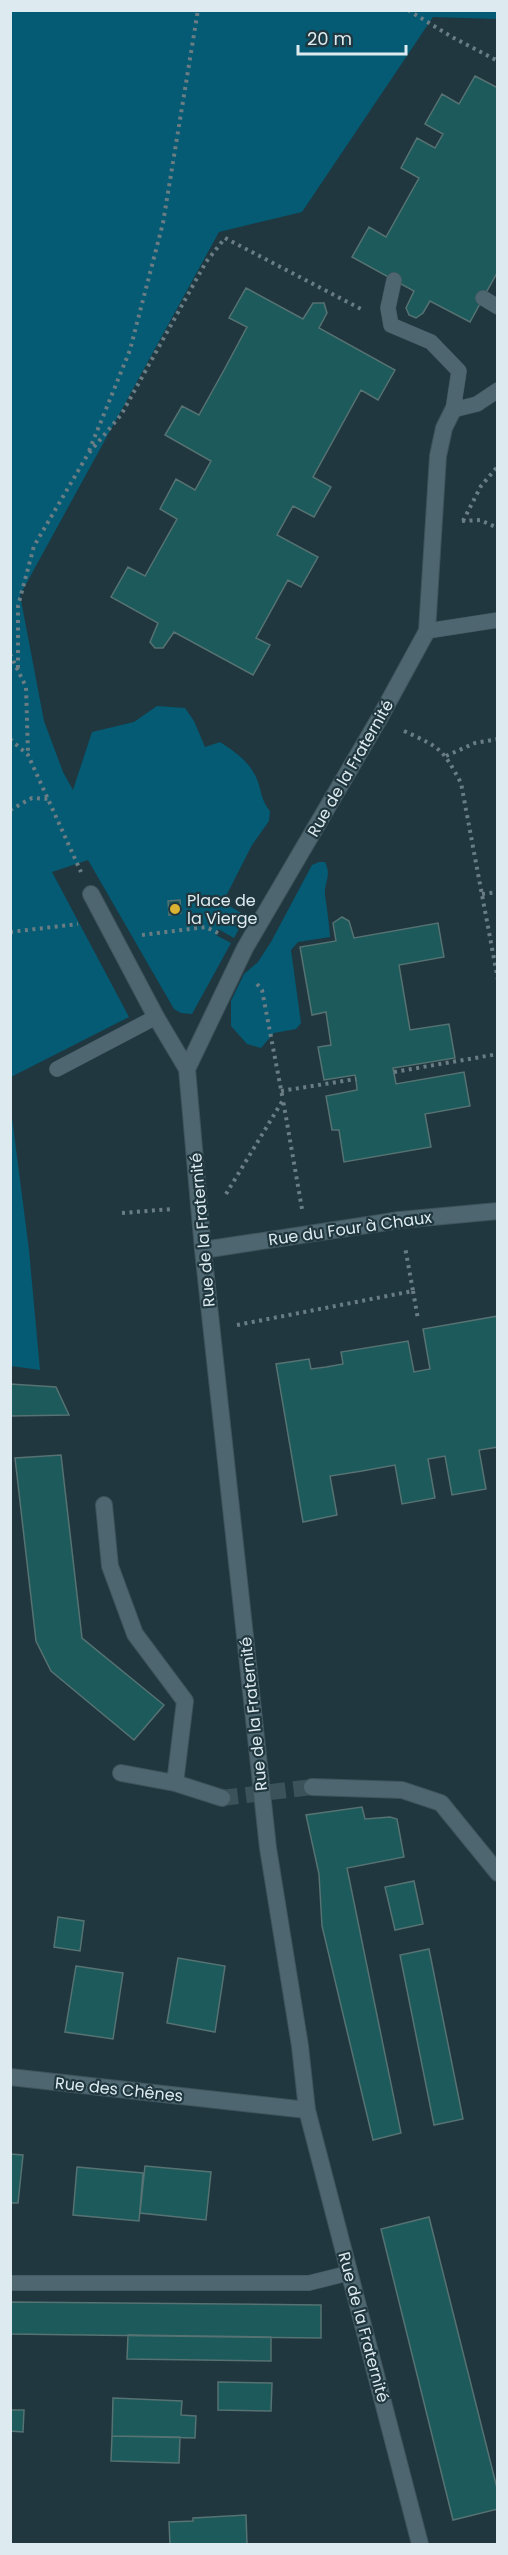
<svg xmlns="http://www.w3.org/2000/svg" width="508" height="2555" font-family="Poppins,sans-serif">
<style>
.green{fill:#045b73}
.building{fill:#1d5a5b;stroke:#567272;stroke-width:1.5}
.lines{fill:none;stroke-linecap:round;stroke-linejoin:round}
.minor-tunnel{stroke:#3c525a;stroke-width:16;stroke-dasharray:16 8;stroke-linecap:butt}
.service-casing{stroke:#3f535b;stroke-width:16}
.pedestrian-casing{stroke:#3f535b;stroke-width:18}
.minor-casing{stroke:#3f535b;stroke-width:18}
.path{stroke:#6a7d84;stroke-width:4;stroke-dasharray:3 4.5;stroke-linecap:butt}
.service{stroke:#4e6670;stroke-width:15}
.pedestrian{stroke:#4e6670;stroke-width:16}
.minor{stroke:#4e6670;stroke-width:16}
.poi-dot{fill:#dab333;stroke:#20373f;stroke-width:2}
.labels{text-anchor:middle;stroke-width:4.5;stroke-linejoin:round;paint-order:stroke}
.street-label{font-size:16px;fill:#ddebf0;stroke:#20373f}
.poi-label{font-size:16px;fill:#ddebf0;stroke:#20373f;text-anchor:start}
</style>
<rect width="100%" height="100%" fill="#20373f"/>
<path class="green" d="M11 11H497V19L433 17 302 212 219 232 20 595 44 721 63 772 73 790 92 732 134 722 157 706 185 708 194 721 205 747 220 742C234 751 247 760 255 775 262 788 259 797 270 811L269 821 252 845 223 902 246 916 234 938 218 929 216 935 231 943 192 1014 181 1013 174 1009 88 860 52 872 129 1017 11 1077Z
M319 862H325C332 877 324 881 325 895 327 909 329 922 330 937L298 942 291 950 301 1023 296 1029 274 1033 261 1048 247 1044 231 1026V1001L244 974 258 962 271 942 312 865Z
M11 1110 29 1250 40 1370 11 1366Z"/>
<path class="building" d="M475 76 498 88V271L470 322 430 301 423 313 416 318 409 315 406 308 414 291 352 257 369 227 386 237 419 178 401 168 417 138 435 148 443 134 425 124 442 94 459 104Z
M246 288 303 319 313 303H324L327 313 319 328 395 370 378 400 361 390 313 477 331 487 314 517 293 506 277 535 318 557 301 587 288 580 256 638 270 645 253 675 174 632 163 648H155L150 642 158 623 111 597 128 567 145 576 177 519 160 509 176 479 195 490 211 461 165 435 182 406 199 415 224 370 247 327 229 318Z
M180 900 181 913 169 915 168 901Z
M342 917 349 921 354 938 438 923 444 957 399 965 410 1030 449 1024 455 1058 393 1068 396 1084 464 1072 470 1106 425 1114 431 1147 344 1162 339 1130H332L326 1096 357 1090 356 1079 355 1075 324 1080 318 1047 331 1045 326 1012 312 1015 300 947 336 941 333 923Z
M498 1316V1447L479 1450 486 1489 452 1495 445 1456 428 1459 435 1498 402 1504 395 1465 362 1471 330 1476 337 1515 303 1522 276 1364 309 1359 311 1369 326 1367 343 1364 341 1352 408 1341 414 1372 430 1369 423 1329Z
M10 1384 56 1387 69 1415 10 1416Z
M61 1455 82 1638 164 1705 134 1740 51 1671 36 1641 15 1458Z
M362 1807 365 1819 390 1817 397 1819 404 1857 347 1868 401 2133 373 2140 322 1926 319 1874 306 1815Z
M414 1881 423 1924 395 1930 385 1887Z
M58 1917 84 1921 80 1951 54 1947Z
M429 1949 463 2119 434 2125 400 1955Z
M178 1958 225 1966 215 2032 167 2023Z
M76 1966 123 1973 113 2039 65 2032Z
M10 2154 23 2155 18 2203H10Z
M145 2166 211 2172 206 2220 140 2213Z
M77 2167 143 2173 139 2221 73 2215Z
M429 2217 498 2492V2509L453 2520 381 2229Z
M10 2302 321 2305V2338L10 2334Z
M128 2335 271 2337V2361L127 2359Z
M218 2382 272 2383 271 2411 218 2410Z
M113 2398 182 2401 181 2415 196 2416 195 2438 112 2436Z
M10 2410H24L23 2432 10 2431Z
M112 2436 180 2437 179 2463 111 2461Z
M246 2515 247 2544H170L169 2522 193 2521V2518Z"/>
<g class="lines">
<path class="minor-tunnel" d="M222 1798 312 1787"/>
<defs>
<path id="service" d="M394 280 388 308 391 325 431 342 459 371 453 410 477 404 498 390
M483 298 498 307
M427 631 498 620
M57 1069 156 1017
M10 2283H309L349 2273"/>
<path id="pedestrian" d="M91 894 156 1017"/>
<path id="minor" d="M156 1017 187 1069
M203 1250 400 1220 498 1211
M104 1505 110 1566 135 1634 185 1701 175 1783
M121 1773 175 1783 222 1798
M312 1787 402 1790 441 1803 498 1873
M10 2077 307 2110
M420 2544 307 2110 300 2046 268 1848 203 1250 187 1069 245 948 379 719 427 631 438 456 444 428 453 410"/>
</defs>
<use href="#service" class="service-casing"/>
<use href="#pedestrian" class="pedestrian-casing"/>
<use href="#minor" class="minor-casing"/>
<path class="path" d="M408 10 452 37 498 61
M89 451 130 350 163 223 198 10
M462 521 480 520 498 528
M463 521 481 486 498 466
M10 654 26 687 28 754
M18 668V606L34 546 88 454 121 415 206 262 225 238 361 309
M404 731C441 748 442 748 461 783L498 980
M10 739 28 755 81 872
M446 756 475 743 498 739
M10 810 32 798 50 799
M482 894 498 892
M10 932 78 924
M142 935 206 927 222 935
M257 984 262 990 283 1100
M394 1072 498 1054
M281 1091 356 1079
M226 1194 283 1100 302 1209
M122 1213 172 1209
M413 1291 418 1319
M237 1325 413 1291 405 1247"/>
<use href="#service" class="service"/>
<use href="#pedestrian" class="pedestrian"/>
<use href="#minor" class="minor"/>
</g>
<circle class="poi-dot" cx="175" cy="909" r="6"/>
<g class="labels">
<g class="street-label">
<text transform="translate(350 768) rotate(-60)" y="6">Rue de la Fraternité</text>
<text transform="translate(350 1228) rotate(-8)" y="6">Rue du Four à Chaux</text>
<text transform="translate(202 1230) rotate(-95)" y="6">Rue de la Fraternité</text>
<text transform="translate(253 1714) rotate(-96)" y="6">Rue de la Fraternité</text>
<text transform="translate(119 2089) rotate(6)" y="6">Rue des Chênes</text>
<text transform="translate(364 2327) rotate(75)" y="6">Rue de la Fraternité</text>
</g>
<g class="poi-label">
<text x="187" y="906">Place de<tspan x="187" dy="18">la Vierge</tspan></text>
</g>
</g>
<rect width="508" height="2555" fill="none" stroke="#ddebf0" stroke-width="24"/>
<path d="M298 45v9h108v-9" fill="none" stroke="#ddebf0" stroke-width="3"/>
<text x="307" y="45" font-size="18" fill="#ddebf0" stroke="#20373f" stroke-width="4.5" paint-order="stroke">20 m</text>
</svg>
